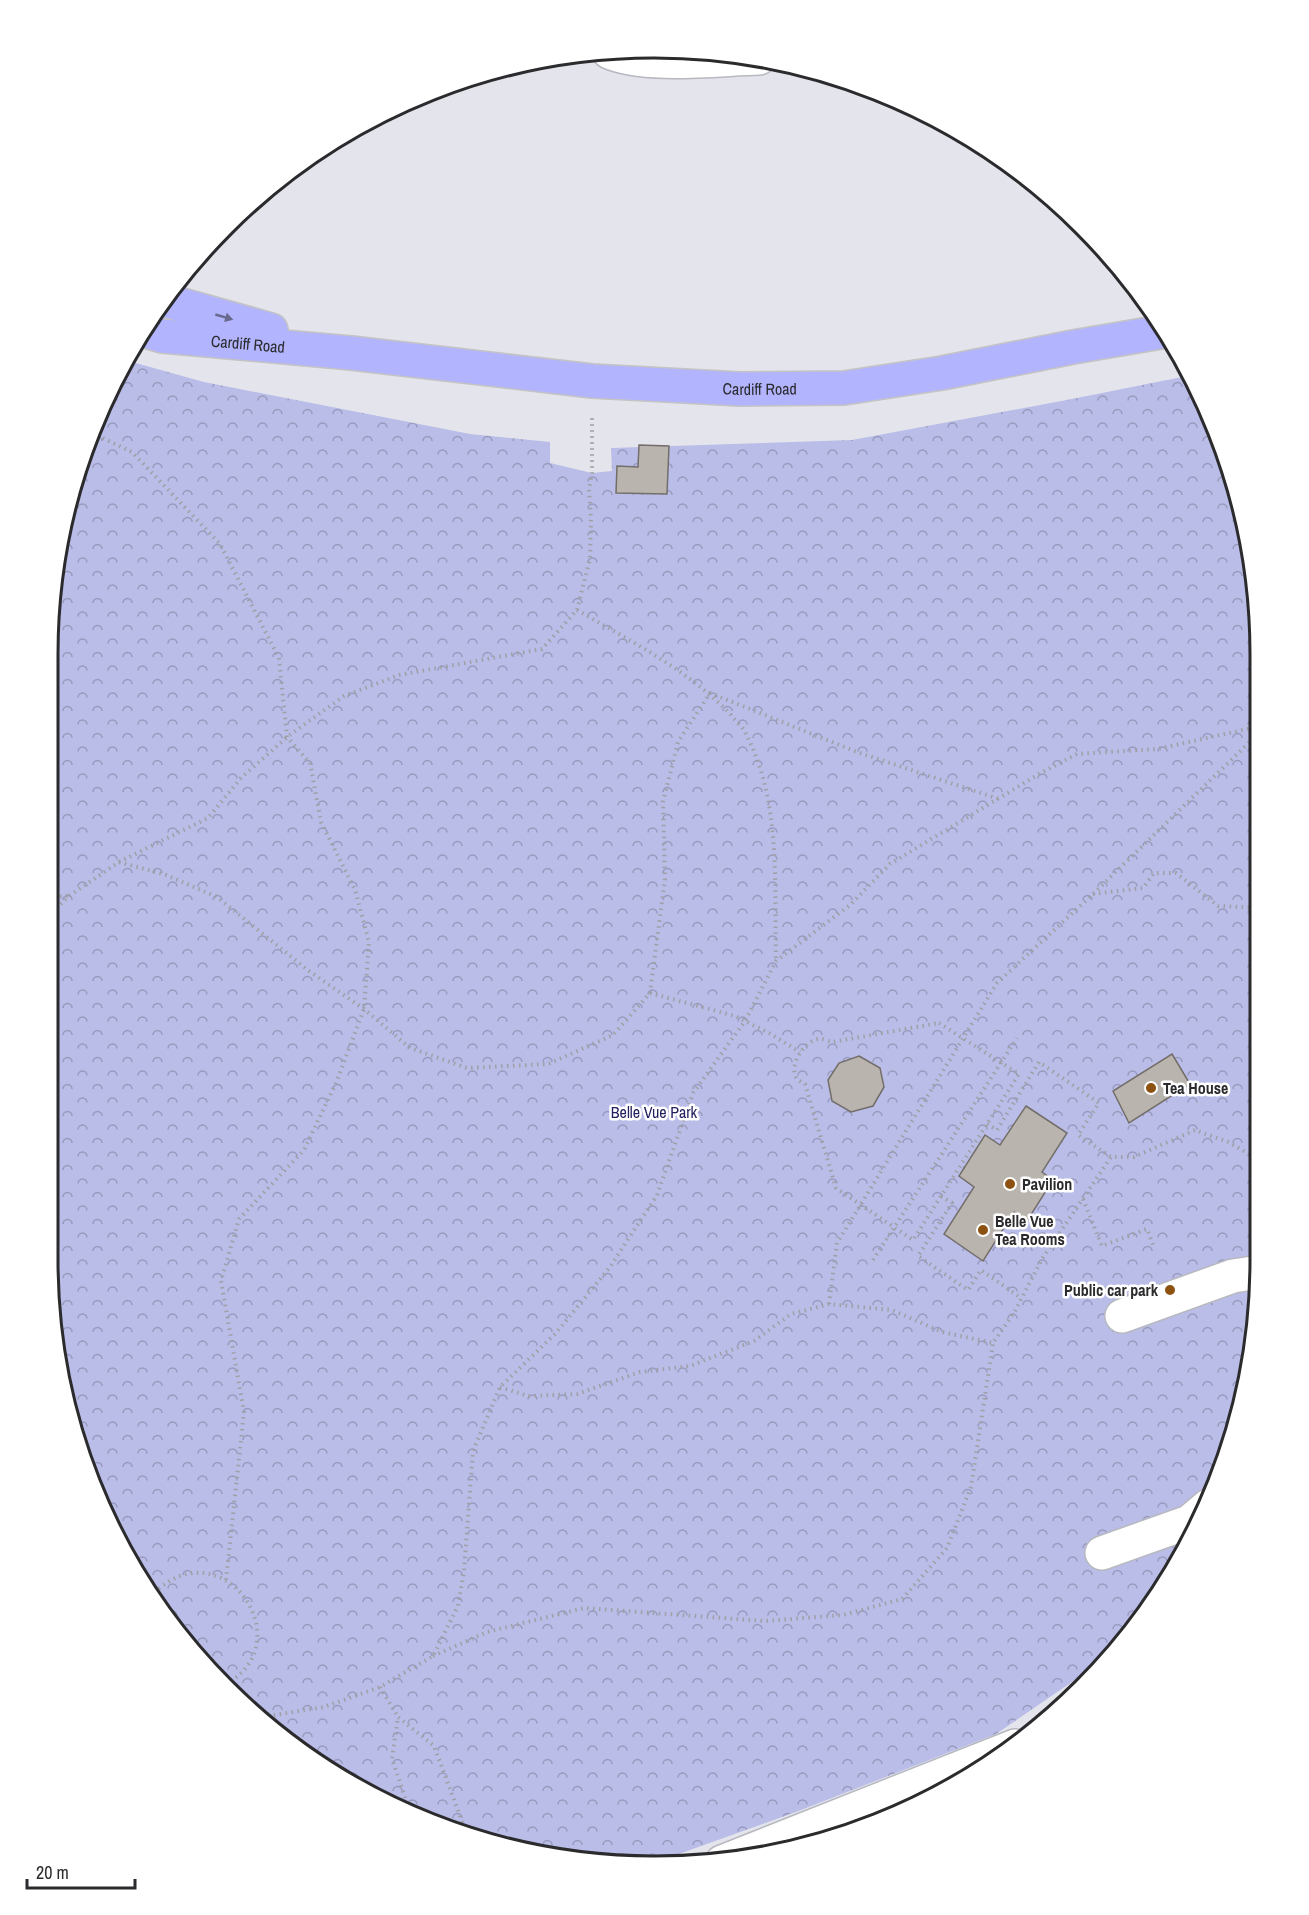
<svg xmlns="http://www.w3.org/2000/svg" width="1309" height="1915" font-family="'Archivo Narrow',sans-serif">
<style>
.park{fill:url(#park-crowns)}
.building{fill:#bab4af;stroke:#736e6a;stroke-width:1.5}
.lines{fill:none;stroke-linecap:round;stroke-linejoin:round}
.minor-casing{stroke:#b8b9c0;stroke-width:36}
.major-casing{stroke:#c4c4c4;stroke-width:36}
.path{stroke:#9fa0a5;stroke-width:4;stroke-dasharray:1.5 4.5;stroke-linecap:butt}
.minor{stroke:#fff;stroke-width:33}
.major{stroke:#b3b4fe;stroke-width:33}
.oneway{fill:#68698c}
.poi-dot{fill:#8d5210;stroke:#fff;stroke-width:2}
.labels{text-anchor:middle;stroke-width:5;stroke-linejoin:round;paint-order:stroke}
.street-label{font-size:16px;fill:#2b2b2e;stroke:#fff}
.poi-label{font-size:16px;font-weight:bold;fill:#2b2b2e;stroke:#fff;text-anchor:start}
.park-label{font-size:16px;fill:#24215f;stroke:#fff}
.rim{fill:none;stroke:#2b2b2e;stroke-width:3}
</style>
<defs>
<pattern id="park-crowns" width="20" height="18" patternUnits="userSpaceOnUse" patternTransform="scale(1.5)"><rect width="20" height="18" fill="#b9bde8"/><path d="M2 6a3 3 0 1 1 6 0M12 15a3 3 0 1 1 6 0" fill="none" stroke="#979abc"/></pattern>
</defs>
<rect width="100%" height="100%" fill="#e4e5ec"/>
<path class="park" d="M125 360 204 382 470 434 550 442V463L592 473 612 471 611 448 852 440 1077 398 1192 375 1198 386 1249 537 1261 654V1261L1249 1379 1215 1493 1159 1598 1110 1656 996 1734 796 1812 651 1864 576 1862 422 1821 351 1786 255 1717 150 1597 94 1493 69 1418 48 1260V654L60 537 80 459Z"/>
<path class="building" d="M639 445 669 446 667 494 616 493 617 466 638 467Z
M1172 1054 1190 1084 1129 1123 1113 1091Z
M859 1056 880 1068 884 1087 873 1106 851 1112 832 1101 828 1080 839 1063Z
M1026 1106 1067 1133 1042 1172 1053 1180 1027 1221 1014 1212 983 1261 944 1234 974 1187 959 1176 985 1135 1000 1145Z"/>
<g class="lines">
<defs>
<path id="minor" d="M609 52C645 68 718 59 759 58
M1122 1316 1233 1276 1260 1272
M1102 1553 1189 1522 1208 1506
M722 1862 1015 1746"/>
<g id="major">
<path d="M168 301 271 330"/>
<path id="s1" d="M145 331 162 336 351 353 592 381 740 389 844 388 942 373 1073 347 1167 331"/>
</g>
</defs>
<use href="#minor" class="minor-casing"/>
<use href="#major" class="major-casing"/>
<path class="path" d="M92 433 132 452 220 544 279 658 287 737 310 763 321 822 355 890 369 942 364 1009 336 1083 304 1150 239 1219 221 1281 244 1412 226 1580
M577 610C630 641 689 670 731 715 735 721 742 726 745 732 782 802 774 885 776 961
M119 862 166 875 217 897 309 971 364 1009 410 1048 467 1068 548 1064 613 1035 650 993 665 879 663 802 678 742 710 693 857 752 999 799
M1093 894 1143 888 1154 873H1176L1218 906 1261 908
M48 897 68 896
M48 917 69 896 119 862 208 818 241 778 287 737 344 696 399 675 542 649 577 610 590 559 591 518 589 489 592 473V415
M650 993 735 1016 769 1033 800 1052
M939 1023 1019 1074 913 1240 836 1188 805 1084C802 1082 799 1081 797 1079 788 1066 804 1041 818 1039 822 1038 828 1041 832 1042Z
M987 1124 997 1130 1039 1062 1099 1103 1078 1135 1111 1157
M941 1196 952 1203 918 1256 968 1290 981 1270 1021 1298
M1083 1199 1102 1246 1147 1229 1154 1247
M873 1260 1017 1038
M829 1304 837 1243 997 983 1093 894 1261 731
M500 1387 528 1396 577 1394 640 1372 690 1366 754 1341 791 1314 829 1304 892 1310 942 1332 993 1343 1015 1311 1042 1259 1111 1157H1134L1195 1130 1228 1142 1261 1161
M150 1597C220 1522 304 1641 226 1684
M433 1656 487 1632 584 1608 765 1621 843 1615 902 1599 947 1548 971 1487 993 1343
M380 1687 398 1717
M256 1718 324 1707 380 1687 433 1656 458 1606 464 1571 473 1451 500 1387 556 1333 610 1267 657 1195 693 1093 745 1021 776 961 850 905 890 864 1039 774 1077 754 1157 749 1261 726
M411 1815 392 1759 398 1717 434 1746 466 1832"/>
<use href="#minor" class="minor"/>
<use href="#major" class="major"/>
</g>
<defs><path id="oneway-solid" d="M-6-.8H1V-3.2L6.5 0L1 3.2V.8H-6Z" transform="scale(1.5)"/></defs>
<use class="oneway" href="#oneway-solid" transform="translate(224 317) rotate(16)"/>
<g class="poi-dot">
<circle cx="1151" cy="1088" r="6"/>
<circle cx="1010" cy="1184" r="6"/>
<circle cx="983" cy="1230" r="6"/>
<circle cx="1170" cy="1290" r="6"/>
</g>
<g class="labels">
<g class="street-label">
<text dy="6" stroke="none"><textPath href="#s1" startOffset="104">Cardiff Road</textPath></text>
<text dy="6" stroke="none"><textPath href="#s1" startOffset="618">Cardiff Road</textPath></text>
</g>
<g class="poi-label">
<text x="1163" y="1094">Tea House</text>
<text x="1022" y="1190">Pavilion</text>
<text x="995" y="1227">Belle Vue<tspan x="995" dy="18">Tea Rooms</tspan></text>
<text x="1158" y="1296" text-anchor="end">Public car park</text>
</g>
<g class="park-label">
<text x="654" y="1118">Belle Vue Park</text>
</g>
</g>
<path d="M0 0H1309V1915H0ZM654 58H654A596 596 0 0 1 1250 654V1260A596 596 0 0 1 654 1856H654A596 596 0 0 1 58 1260V654A596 596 0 0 1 654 58Z" fill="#fff" fill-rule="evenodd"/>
<path class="rim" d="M654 58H654A596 596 0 0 1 1250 654V1260A596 596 0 0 1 654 1856H654A596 596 0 0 1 58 1260V654A596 596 0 0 1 654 58Z"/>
<path d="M27 1879v9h108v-9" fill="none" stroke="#2b2b2e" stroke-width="3"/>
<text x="36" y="1879" font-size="18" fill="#2b2b2e" stroke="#ffffff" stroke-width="4.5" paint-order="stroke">20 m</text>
</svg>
